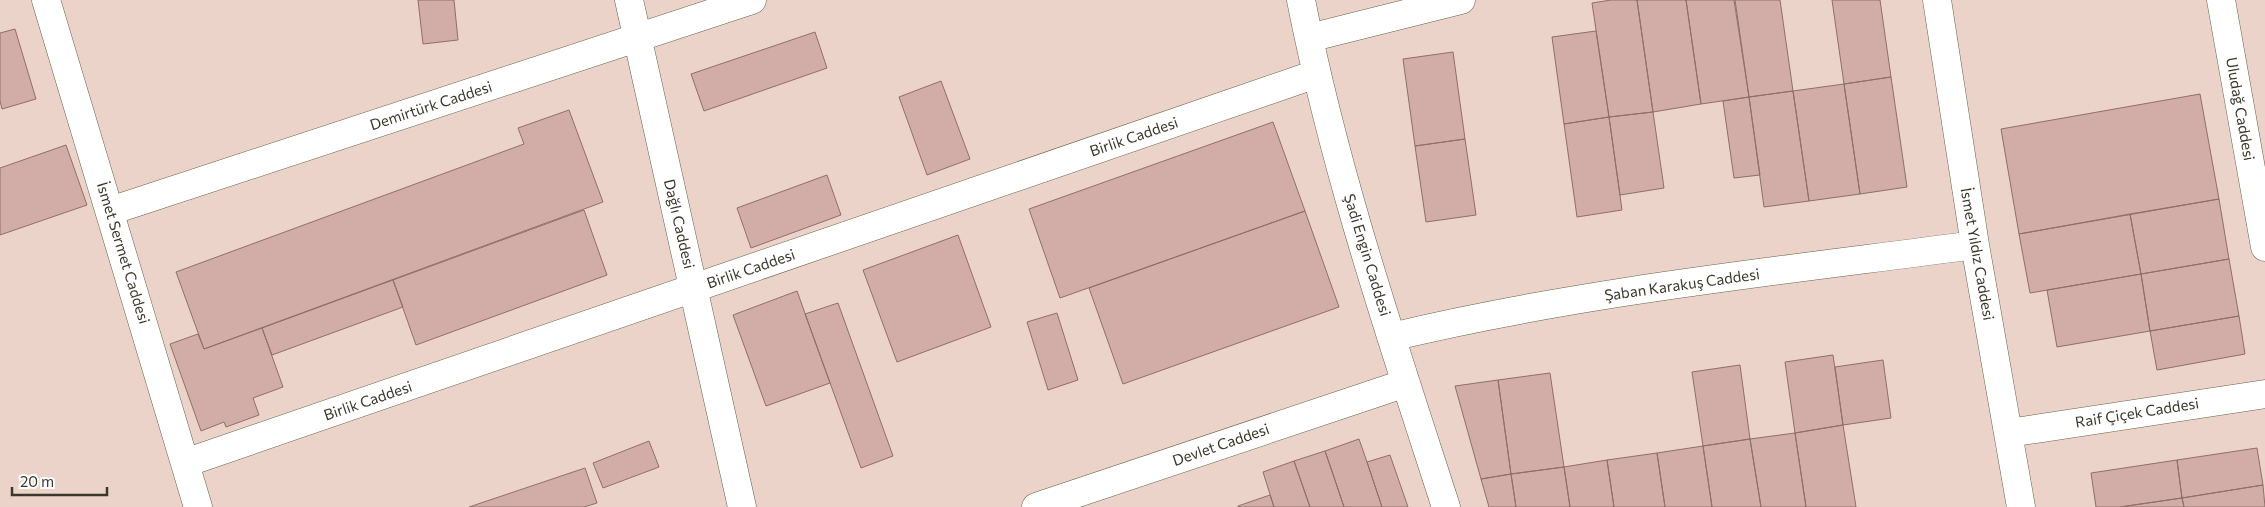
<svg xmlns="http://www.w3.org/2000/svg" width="2265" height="507" font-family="Commissioner,sans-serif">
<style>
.industrial{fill:#ebd3ca}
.building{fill:#d2ada7;stroke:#906e69}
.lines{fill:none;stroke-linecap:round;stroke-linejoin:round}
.tertiary-casing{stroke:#696144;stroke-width:29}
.tertiary{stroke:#fff;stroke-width:28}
.labels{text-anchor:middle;stroke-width:5;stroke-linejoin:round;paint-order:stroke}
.street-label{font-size:15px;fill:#3b372a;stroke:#fff}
</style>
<rect width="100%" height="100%" fill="#ece3c2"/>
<path class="industrial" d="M0 0H2265V507H0Z"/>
<path class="building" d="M418 0H454L458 40 423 44Z
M1611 0H1637L1653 112 1609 117 1592 3Z
M1637 0H1686L1701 104 1653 112Z
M1686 0H1734L1749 97 1701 104Z
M1735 0H1780L1793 91 1749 97Z
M1832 0H1880L1891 77 1844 84Z
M15 29 36 99 2 109 0 101V33Z
M1596 31 1609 117 1564 124 1552 37Z
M815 32 827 68 704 111 691 74Z
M1453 52 1465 139 1415 146 1403 59Z
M1891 77 1907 187 1860 194 1844 84Z
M941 81 970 159 927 175 899 97Z
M1844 84 1860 194 1809 201 1793 91Z
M1793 91 1809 201 1764 207 1749 97Z
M2200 94 2219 199 2019 234 2001 129Z
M1749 97 1760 175 1734 178 1723 101Z
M569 110 603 202 204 349 176 272 524 144 518 128Z
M1653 112 1664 188 1620 195 1609 117Z
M1609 117 1622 210 1577 217 1564 124Z
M1273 122 1305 211 1060 298 1029 209Z
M1465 139 1476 215 1426 222 1415 146Z
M66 145 87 205 0 235V168Z
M827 175 841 215 751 248 737 208Z
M2219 199 2229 259 2141 274 2130 214Z
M584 210 607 275 416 345 393 280Z
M1305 211 1339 307 1123 384 1089 288Z
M2130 214 2141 274 2030 293 2019 234Z
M958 235 991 327 897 362 863 270Z
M2229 259 2239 316 2150 331 2141 274Z
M2141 274 2150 331 2057 347 2047 290Z
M393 280 403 307 272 355 262 328Z
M797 291 830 383 766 406 733 315Z
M838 303 893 456 861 468 805 314Z
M1057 313 1078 380 1048 390 1027 322Z
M2239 316 2245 354 2157 370 2150 331Z
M262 328 283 387 253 398 259 415 226 427 224 422 201 431 170 344 198 334 204 349Z
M1833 355 1843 425 1795 433 1785 362Z
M1883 360 1891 418 1843 425 1835 367Z
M1740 365 1750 439 1703 446 1692 372Z
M1550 373 1564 467 1511 474 1498 380Z
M1498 380 1511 474 1481 479 1455 386Z
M1843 425 1856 507H1806L1795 433Z
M1795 433 1806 507H1761L1750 439Z
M1359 439 1367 462 1382 507H1344L1325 451Z
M1750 439 1761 507H1712L1703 446Z
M649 441 659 467 603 488 593 463Z
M1703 446 1712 507H1665L1657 453Z
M2257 448 2263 485 2182 498 2177 460Z
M1325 451 1333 474 1344 507H1310L1294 461Z
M1657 453 1665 507H1614L1607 460Z
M1390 455 1408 507H1382L1367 462Z
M1607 460 1614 507H1570L1564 467Z
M2177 460 2182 498 2120 507H2096L2091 473Z
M1294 461 1310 507H1274L1263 472Z
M1564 467 1570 507H1516L1511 474Z
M585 468 597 503 584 507H469Z
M1511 474 1516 507H1489L1481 479Z
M2263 485 2265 507H2184L2182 498Z
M1270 495 1274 507H1238V506Z
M2182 498 2184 507H2120Z"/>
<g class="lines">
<defs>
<path id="tertiary" d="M46 0 198 507
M629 0 742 507
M1301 0C1335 173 1392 340 1446 507
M1937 0 1975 245 2021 507
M2221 0 2265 247
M1309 38 1461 0
M110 211 752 0
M1391 337C1583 291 1780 271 1975 245
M2009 433 2265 394
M185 463 1316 74
M1036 507 1406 383"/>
</defs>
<use href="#tertiary" class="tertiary-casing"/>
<use href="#tertiary" class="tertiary"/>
</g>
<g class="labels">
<g class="street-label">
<text transform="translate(431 106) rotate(-18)" y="5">Demirtürk Caddesi</text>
<text transform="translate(2240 109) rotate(80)" y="5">Uludağ Caddesi</text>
<text transform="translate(1134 137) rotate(-19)" y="5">Birlik Caddesi</text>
<text transform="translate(679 224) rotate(77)" y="5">Dağlı Caddesi</text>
<text transform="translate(123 253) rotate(73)" y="5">İsmet Sermet Caddesi</text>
<text transform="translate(1977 254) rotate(80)" y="5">İsmet Yıldız Caddesi</text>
<text transform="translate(1367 255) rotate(73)" y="5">Şadi Engin Caddesi</text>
<text transform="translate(751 269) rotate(-19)" y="5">Birlik Caddesi</text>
<text transform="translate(1682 285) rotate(-8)" y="5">Şaban Karakuş Caddesi</text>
<text transform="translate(368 401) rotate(-19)" y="5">Birlik Caddesi</text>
<text transform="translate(2137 413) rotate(-9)" y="5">Raif Çiçek Caddesi</text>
<text transform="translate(1221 445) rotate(-19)" y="5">Devlet Caddesi</text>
</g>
</g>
<path d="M12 487v8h95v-8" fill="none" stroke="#3b372a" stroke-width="2.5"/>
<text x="20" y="487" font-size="15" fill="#3b372a" stroke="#ffffff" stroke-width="4" paint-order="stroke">20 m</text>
</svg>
